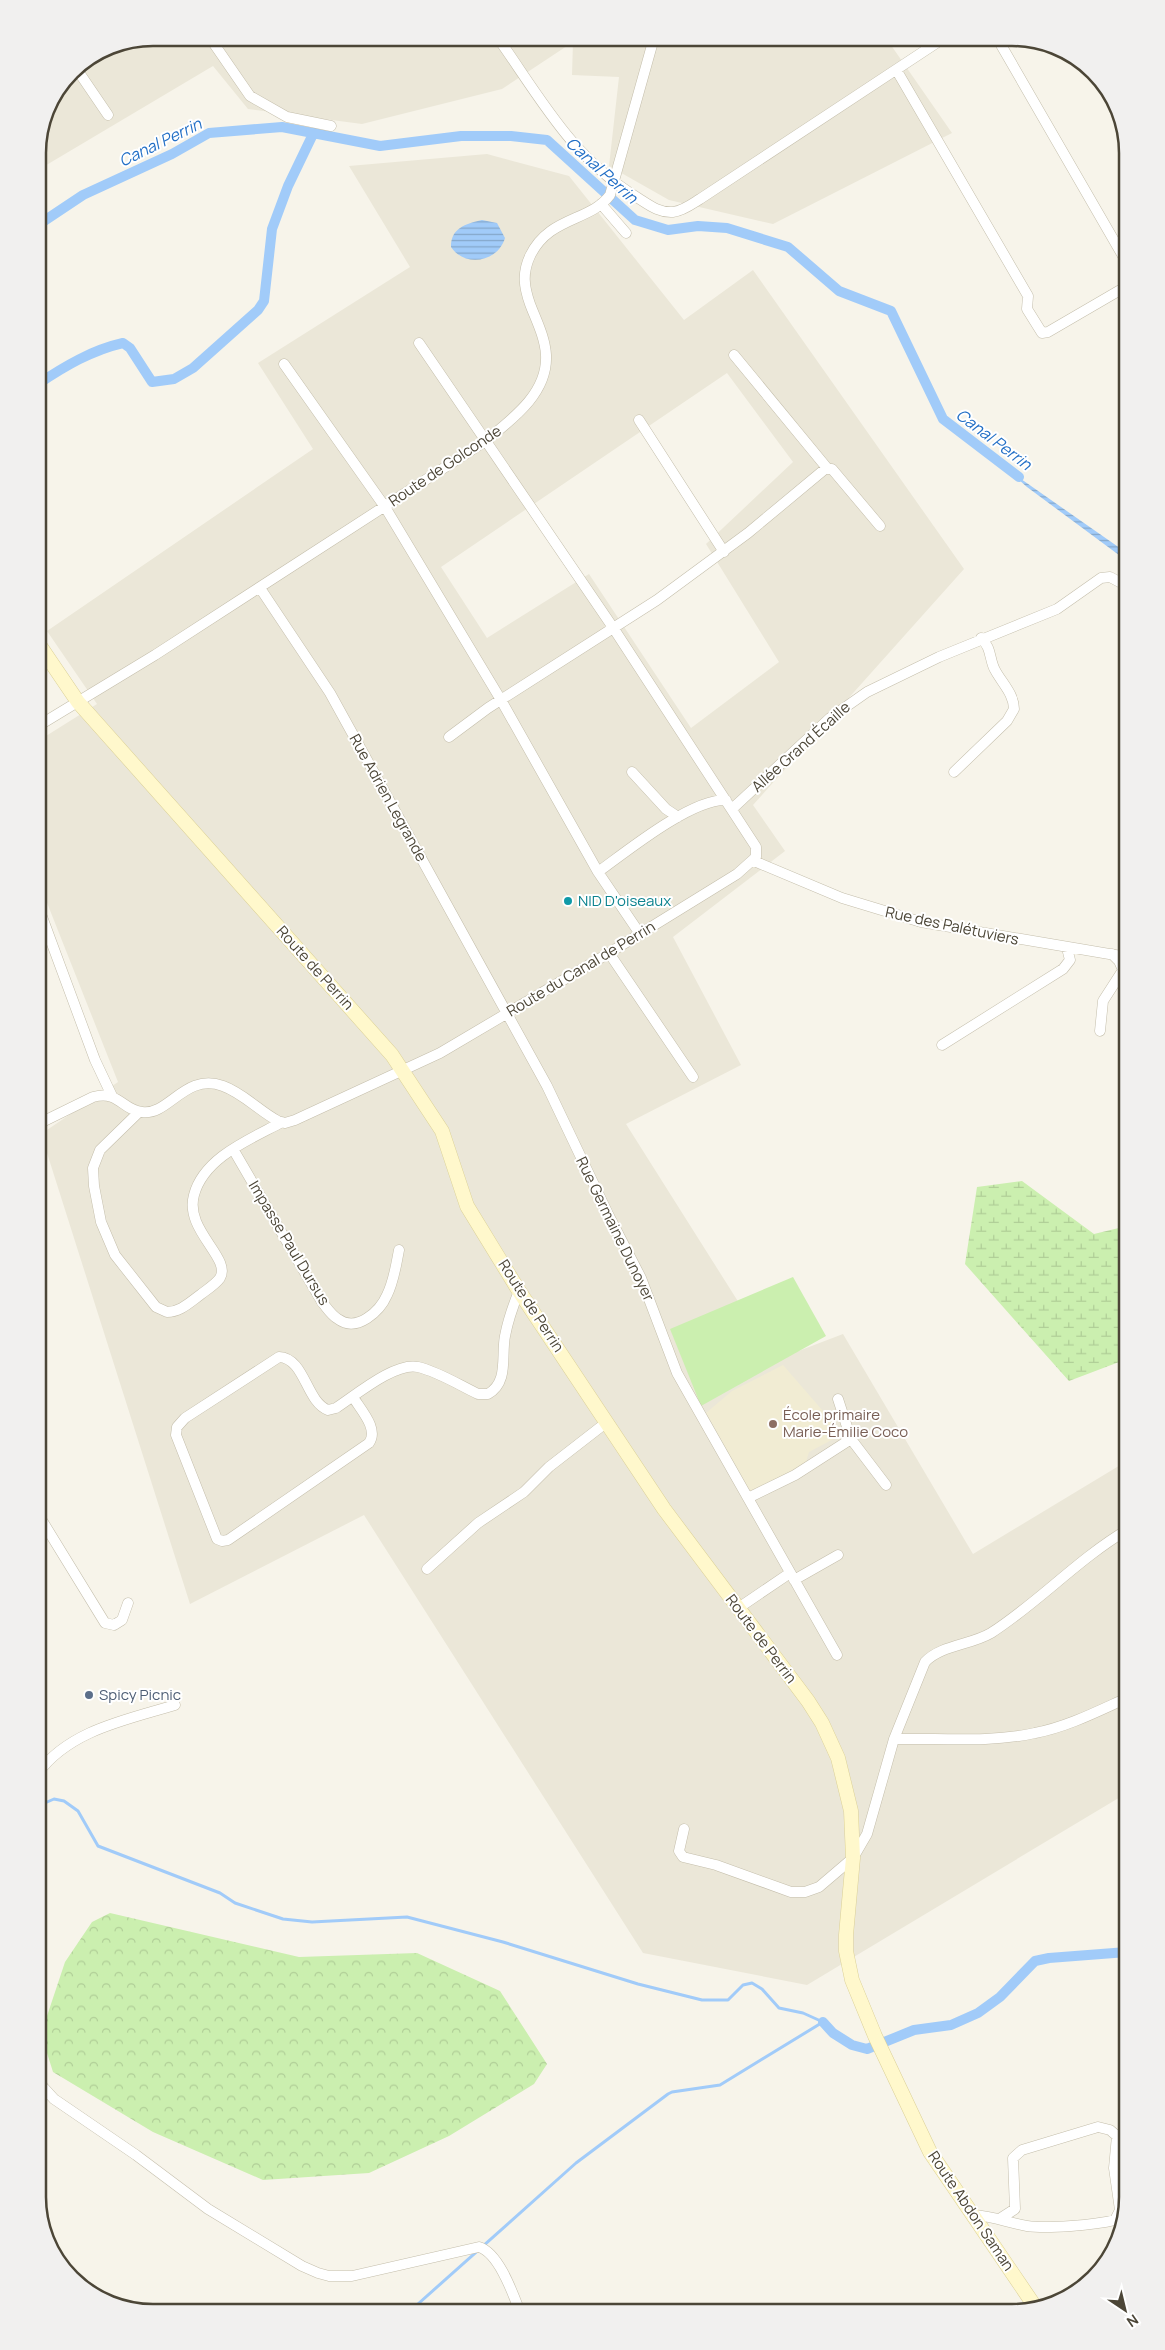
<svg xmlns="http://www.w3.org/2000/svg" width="1165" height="2350" font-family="Manrope,sans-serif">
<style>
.residential{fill:#ebe7d8;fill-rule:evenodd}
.education{fill:#f1ecd3}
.forest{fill:url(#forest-crowns)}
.wetland{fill:url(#wetland-marsh)}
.pitch{fill:#cbefaf}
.water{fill:url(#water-rules)}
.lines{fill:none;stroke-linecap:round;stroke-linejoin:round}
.stream{stroke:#a1cbf9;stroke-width:3}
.canal{stroke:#a1cbf9;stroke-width:10}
.minor-casing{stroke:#c4beab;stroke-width:11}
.secondary-casing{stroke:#dbd096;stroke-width:15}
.minor{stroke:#fff;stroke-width:10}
.secondary{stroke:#fff8cc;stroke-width:14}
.culture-dot{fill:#0f9aa8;stroke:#fff;stroke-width:2}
.education-dot{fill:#8d6e63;stroke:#fff;stroke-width:2}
.service-dot{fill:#5c6f8a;stroke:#fff;stroke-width:2}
.labels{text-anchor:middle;stroke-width:4;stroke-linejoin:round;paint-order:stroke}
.street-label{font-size:15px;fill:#4c4637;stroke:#fff}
.culture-label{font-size:15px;fill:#0d838f;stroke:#fff;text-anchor:start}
.education-label{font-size:15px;fill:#785e54;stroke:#fff;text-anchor:start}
.service-label{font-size:15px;fill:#4e5e75;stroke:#fff;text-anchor:start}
.water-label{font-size:16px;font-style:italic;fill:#226fc6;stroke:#fff}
.rim{fill:none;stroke:#4c4637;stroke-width:2.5}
</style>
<defs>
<pattern id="forest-crowns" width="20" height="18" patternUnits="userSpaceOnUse" patternTransform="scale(1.25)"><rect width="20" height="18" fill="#cbefaf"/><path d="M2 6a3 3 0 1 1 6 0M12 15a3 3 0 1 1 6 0" fill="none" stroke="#b0ce97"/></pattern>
<pattern id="wetland-marsh" width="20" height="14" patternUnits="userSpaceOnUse" patternTransform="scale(1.25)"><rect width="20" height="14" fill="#cbefaf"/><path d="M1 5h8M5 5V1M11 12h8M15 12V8" fill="none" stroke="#b0ce97"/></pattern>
<pattern id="water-rules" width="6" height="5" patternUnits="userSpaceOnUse" patternTransform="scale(1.25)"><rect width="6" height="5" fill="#a1cbf9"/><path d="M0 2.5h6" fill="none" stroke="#85a7ca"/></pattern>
</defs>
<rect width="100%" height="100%" fill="#f7f4ea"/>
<path class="residential" d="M154 38H886L952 133 773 224 669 200 609 166 619 77 572 75 573 42 502 89 362 124 248 109 213 66 38 170V146L49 102 72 71 109 46Z
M487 154 569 176 684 320 753 270 964 569 753 805 785 851 673 937 741 1065 626 1124 775 1360 843 1334 973 1554 1127 1461V1793L807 1985 643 1953 364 1515 190 1604 41 1134 118 1082 38 880V741L97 704 47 631 313 449 258 363 410 267 349 166ZM727 373 793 462 706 544 779 662 691 728 589 574 487 638 441 567Z"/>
<path class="education" d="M783 1365 843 1434 809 1452 805 1465 750 1492 706 1413 732 1391Z"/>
<path class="forest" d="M110 1913 299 1957 417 1953 500 1991 547 2064 534 2084 449 2136 369 2173 263 2180 153 2132 53 2072 41 2034 65 1962 92 1922Z"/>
<path class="wetland" d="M1022 1181 1094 1234 1127 1226V1359L1069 1381 965 1264 977 1187Z"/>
<path class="pitch" d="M793 1277 826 1336 701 1406 670 1329Z"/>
<path class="water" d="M482 220 497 223 505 238C498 262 465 268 451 247 451 228 465 224 482 220Z
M1008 470 1127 553V561L1027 487Z"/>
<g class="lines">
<path class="stream" d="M38 1806 54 1799 64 1801 78 1811 98 1846 220 1893 235 1903 283 1919 312 1922 407 1917 503 1942 638 1984 702 2000H728L743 1985 752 1983 762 1989 779 2008 803 2013 823 2022 720 2085 672 2092 668 2094 576 2163 409 2312"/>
<path class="canal" d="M38 225 83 195 172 154 209 133 282 127 380 146 461 136H511L547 140 635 220 668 230 698 226 727 228 788 247 839 291 891 311 943 419 1019 477
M38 384C65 366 92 350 123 343L130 348 152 382 174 379 193 368 258 310 264 301 272 229 288 186 314 132
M823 2022 833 2033 852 2045 867 2049 914 2030 951 2025 978 2013 1000 1997 1035 1961 1049 1958 1127 1952"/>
<defs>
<path id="minor" d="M210 38 250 96 287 117 331 126
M498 38C541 99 572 158 638 198 649 205 659 213 673 212 683 211 692 204 700 199L944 38
M997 38 1127 263
M76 68 108 115
M897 71 1028 296 1027 309 1042 333 1048 332 1127 286
M601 204 626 233
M734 355 827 468
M284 364 385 507 501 700 598 872 640 934
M639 420 724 552
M260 588 330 693 547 1086 608 1214 641 1278 677 1373 837 1655
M38 726 155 655 484 442C511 420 548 394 546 355 545 337 536 320 530 304 524 287 522 273 530 256 549 216 590 222 610 195L654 38
M449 737 488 708 657 600 748 533 825 469H832L880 526
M632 772 666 809 678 817
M954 772 1007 721 1014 709C1014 694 1002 683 995 670 989 659 992 648 981 638
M732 809 830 718 867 692 939 657 1057 609 1101 578 1110 577 1127 586
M754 861 842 898 921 922 1127 957
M598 872C627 851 691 799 726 800
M38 906 95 1060 112 1096
M609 953 693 1077
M1100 1031 1103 1001 1123 970 1119 961 1112 954
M942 1045 1063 969 1070 960 1067 948
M139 1112 100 1150 93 1168 94 1186 101 1222 115 1255 156 1307 167 1312C180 1312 189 1303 200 1295 206 1290 215 1285 220 1278 232 1258 184 1230 194 1195 204 1157 251 1139 282 1122
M38 1124 93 1097C119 1090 122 1110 142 1112 169 1116 185 1072 223 1086 243 1093 259 1111 278 1121L285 1123 295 1120 440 1053 609 953 737 874 756 857V847L614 629 419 343
M233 1149 322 1302C327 1308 331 1315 338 1319 357 1333 380 1311 387 1295 394 1281 396 1265 399 1250
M353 1397C361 1410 379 1429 369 1443L228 1540 222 1541 217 1539 176 1435 177 1427 185 1418 279 1357C305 1358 306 1402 328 1410L336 1408C356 1395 395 1362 418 1367 439 1372 459 1385 478 1394H488C509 1382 501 1356 505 1336 508 1320 513 1306 519 1291
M838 1399 851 1439 886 1485
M748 1498 795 1475 851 1439
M38 1514 105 1623 114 1625 122 1620 128 1603
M427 1569 478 1523 524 1492 549 1467 607 1422
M794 1580 838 1555
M737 1609 790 1573
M894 1739C940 1738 990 1743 1035 1733 1067 1727 1098 1711 1127 1698
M38 1773C70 1730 126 1720 175 1705
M684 1829 679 1851 683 1857 716 1865 791 1892H805L819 1887 853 1858 867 1834 894 1739 925 1662C941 1645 971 1645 991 1633 1038 1603 1078 1559 1127 1530
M38 2075 43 2087 54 2099 136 2155 208 2209 302 2266 318 2273 329 2276H352L479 2247C499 2253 513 2294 520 2312
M974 2215C993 2216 1009 2223 1027 2226 1047 2229 1095 2225 1115 2220L1120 2210 1114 2168 1117 2136 1110 2130 1098 2127 1022 2150 1013 2158 1015 2209 1001 2218"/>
<path id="secondary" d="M38 643 78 702 392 1055 442 1131 467 1206 519 1291 664 1509 808 1701 822 1723 838 1758 851 1811 853 1858 846 1935V1951L852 1980 875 2036 930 2152 1036 2308"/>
</defs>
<use href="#minor" class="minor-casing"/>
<use href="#secondary" class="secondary-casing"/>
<use href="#minor" class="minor"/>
<use href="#secondary" class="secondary"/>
</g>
<circle class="culture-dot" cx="568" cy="901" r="5"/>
<circle class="education-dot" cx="773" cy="1424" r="5"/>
<circle class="service-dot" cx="89" cy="1695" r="5"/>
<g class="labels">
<g class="street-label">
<text transform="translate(445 466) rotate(-34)" y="5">Route de Golconde</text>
<text transform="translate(801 747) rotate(-42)" y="5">Allée Grand Écaille</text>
<text transform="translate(388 798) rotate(61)" y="5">Rue Adrien Legrande</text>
<text transform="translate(952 926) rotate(12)" y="5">Rue des Palétuviers</text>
<text transform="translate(315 968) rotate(48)" y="5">Route de Perrin</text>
<text transform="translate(581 969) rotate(-31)" y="5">Route du Canal de Perrin</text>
<text transform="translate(615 1229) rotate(64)" y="5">Rue Germaine Dunoyer</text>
<text transform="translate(289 1243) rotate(59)" y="5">Impasse Paul Dursus</text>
<text transform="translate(531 1306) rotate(57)" y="5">Route de Perrin</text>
<text transform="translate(761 1639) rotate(53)" y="5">Route de Perrin</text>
<text transform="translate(971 2211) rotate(56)" y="5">Route Abdon Saman</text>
</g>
<g class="culture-label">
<text x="578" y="906">NID D'oiseaux</text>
</g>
<g class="education-label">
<text x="783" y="1420">École primaire<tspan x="783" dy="17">Marie-Émilie Coco</tspan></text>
</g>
<g class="service-label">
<text x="99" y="1700">Spicy Picnic</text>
</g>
<g class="water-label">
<text transform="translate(160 142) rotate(-26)" y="6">Canal Perrin</text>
<text transform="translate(602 170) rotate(42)" y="6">Canal Perrin</text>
<text transform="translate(994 439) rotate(37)" y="6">Canal Perrin</text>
</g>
</g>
<path d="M0 0H1165V2350H0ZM153 46H1012A107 107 0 0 1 1119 153V2197A107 107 0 0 1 1012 2304H153A107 107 0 0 1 46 2197V153A107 107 0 0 1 153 46Z" fill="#f1f0ef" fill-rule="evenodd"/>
<path class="rim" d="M153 46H1012A107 107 0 0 1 1119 153V2197A107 107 0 0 1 1012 2304H153A107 107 0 0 1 46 2197V153A107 107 0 0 1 153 46Z"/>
<g transform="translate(1125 2310) rotate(145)" stroke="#ffffff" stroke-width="4" paint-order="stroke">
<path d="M0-4L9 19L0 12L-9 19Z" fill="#4c4637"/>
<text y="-8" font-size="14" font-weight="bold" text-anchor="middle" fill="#4c4637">N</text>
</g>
</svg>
